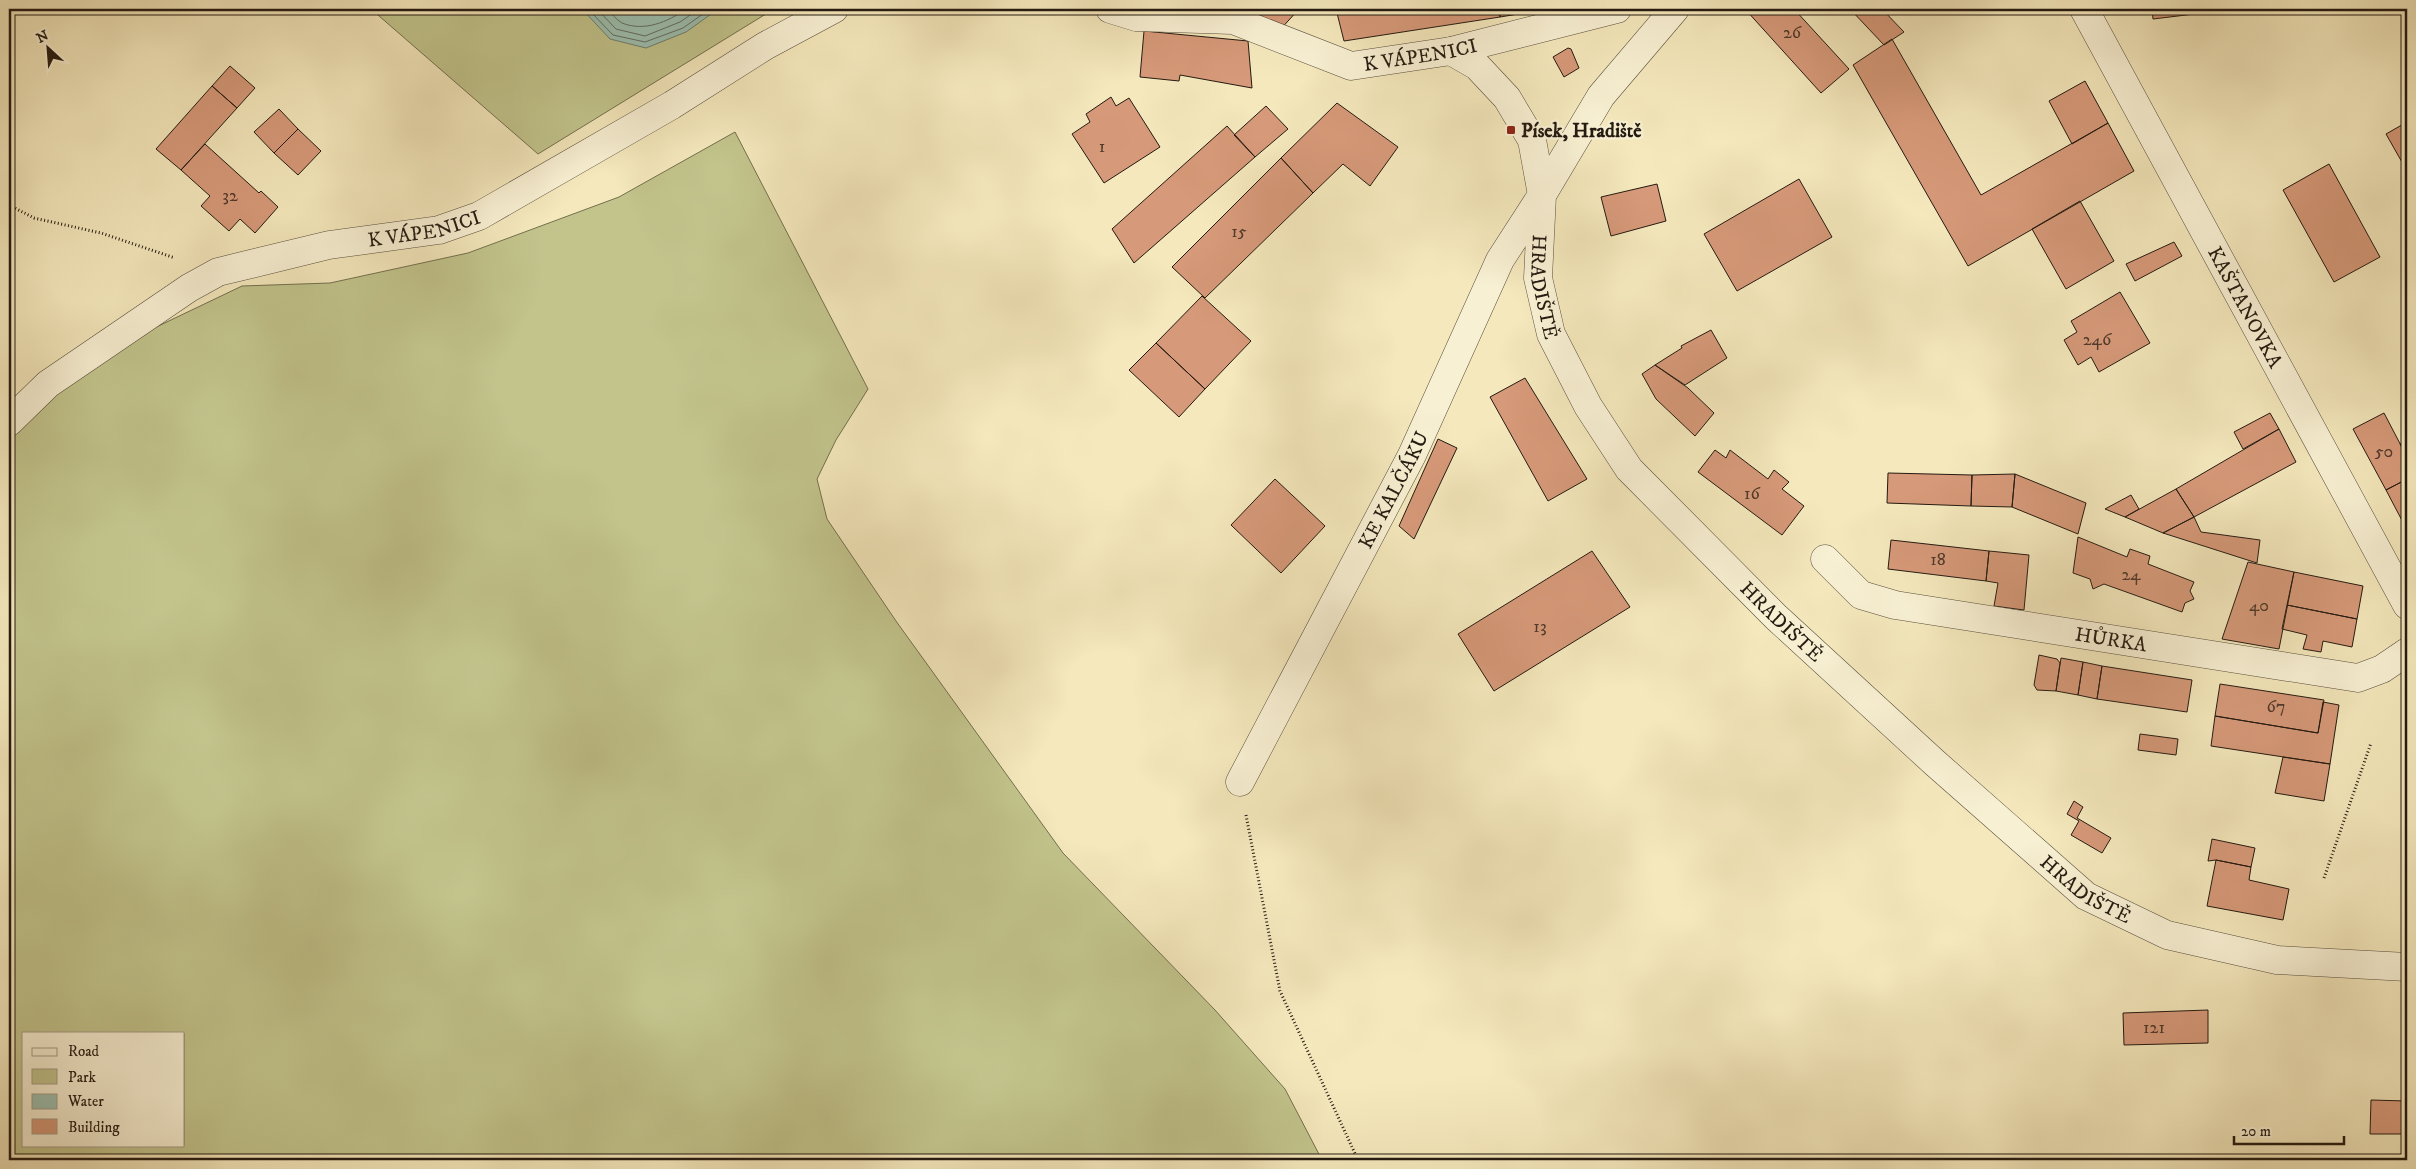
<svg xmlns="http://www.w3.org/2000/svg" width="2416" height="1169" font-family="'IM FELL DW Pica',serif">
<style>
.green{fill:#c2c48c;stroke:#736f4e;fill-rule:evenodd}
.water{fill:#9cc0b1;stroke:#6c7e71}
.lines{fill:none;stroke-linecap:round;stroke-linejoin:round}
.shore{stroke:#606d61;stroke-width:1}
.building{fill:#d69979;stroke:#241a11}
.minor-casing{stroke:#584e3c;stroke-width:29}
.path{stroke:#241a11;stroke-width:3;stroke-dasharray:1 2.5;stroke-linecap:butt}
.minor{stroke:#f8f0d3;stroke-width:28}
.poi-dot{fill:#8f2418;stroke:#f8f0d3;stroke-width:2}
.labels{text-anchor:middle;stroke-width:4.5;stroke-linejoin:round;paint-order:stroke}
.number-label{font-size:18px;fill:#503a2b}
.street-label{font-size:20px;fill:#241a11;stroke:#f8f0d3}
.poi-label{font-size:20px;font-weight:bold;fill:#241a11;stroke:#f8f0d3;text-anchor:start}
</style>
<rect width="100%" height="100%" fill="#f4e8bc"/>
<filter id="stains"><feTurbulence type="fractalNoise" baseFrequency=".004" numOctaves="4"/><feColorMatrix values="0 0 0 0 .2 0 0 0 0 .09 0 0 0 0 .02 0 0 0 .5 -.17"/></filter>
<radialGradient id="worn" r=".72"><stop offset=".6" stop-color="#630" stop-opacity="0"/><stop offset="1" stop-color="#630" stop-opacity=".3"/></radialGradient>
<path class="green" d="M371 9H774L538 154Z
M735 132 868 389 836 440 817 479 827 519 896 621 1063 853 1215 1010 1285 1089 1322 1160H9V434L30 409 127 341 242 286 330 283 468 253 619 197ZM24 1033H184V1145H24Z"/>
<path class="water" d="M582 9H718L686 32 646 48 610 39Z"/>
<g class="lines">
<path class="shore" d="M588 9 613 35 645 42 683 28 710 9
M597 9 616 29 645 36 680 22 699 9
M607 9C612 13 616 20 622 23 644 32 668 22 686 9"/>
</g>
<path class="building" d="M1254 9H1299L1278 32Z
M1336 9H1499L1500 17 1344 41Z
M1499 9H1549L1500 17Z
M1745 9H1794L1849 69 1821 93Z
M1850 9H1882L1904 32 1884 45Z
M2152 9H2210L2211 12 2153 19Z
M1144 31 1248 41 1252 88 1180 75 1179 81 1140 77Z
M1892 39 1981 195 2108 123 2134 171 1968 266 1853 65Z
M1568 48 1571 49 1579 68 1564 77 1553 57Z
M230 66 255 88 237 108 212 86Z
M2085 81 2108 123 2072 144 2049 101Z
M212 86 237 108 181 170 156 149Z
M1111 97 1116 106 1129 98 1160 147 1104 183 1072 134 1090 122 1086 114Z
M1337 103 1398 147 1370 186 1343 164 1313 193 1281 158Z
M1266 106 1288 129 1255 157 1234 135Z
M279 109 298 129 274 153 254 132Z
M2407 122V171L2386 134Z
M1227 126 1255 157 1134 263 1112 229Z
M298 129 321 151 298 175 274 153Z
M205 144 259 193 261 191 278 207 255 233 240 219 229 231 201 206 210 196 181 170Z
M1281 158 1313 193 1205 298 1172 267Z
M2329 164 2380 257 2334 282 2283 190Z
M1799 179 1832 237 1737 291 1704 234Z
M1657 184 1666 221 1611 236 1601 197Z
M2080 201 2114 261 2066 289 2032 229Z
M2174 242 2182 256 2135 281 2126 264Z
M2120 292 2150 343 2099 372 2091 357 2078 365 2064 340 2077 332 2071 321Z
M1202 296 1251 341 1205 389 1156 343Z
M1711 330 1727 358 1685 385 1655 365 1682 348 1681 346Z
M1156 343 1205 389 1179 417 1129 370Z
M1655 365 1688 388 1714 413 1695 436 1656 399 1642 374Z
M1525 378 1587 479 1548 501 1490 397Z
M2270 413 2279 429 2243 449 2234 432Z
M2384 413 2407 457V479L2386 490 2353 429Z
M2279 429 2296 462 2194 517 2176 489Z
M1438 439 1457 448 1414 539 1399 526Z
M2407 440V457L2400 444Z
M1715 450 1726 458 1730 450 1768 479 1774 470 1789 482 1782 489 1804 506 1782 535 1698 472Z
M1888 473 1972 475 1971 506 1887 503Z
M2015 474 2086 503 2078 534 2012 507Z
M2015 474 2012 507 1971 506 1972 475Z
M1275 479 1325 526 1281 573 1231 525Z
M2407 479V530L2386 490Z
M2176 489 2194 517 2163 533 2125 517Z
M2131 495 2139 509 2125 517 2105 509Z
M2194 517 2201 532 2260 540 2257 563 2163 533Z
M2078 537 2127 557 2130 549 2150 556 2148 564 2194 582 2190 591 2194 599 2185 603 2182 612 2104 584 2093 589 2090 579 2073 573Z
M1891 540 1989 551 1986 581 1888 569Z
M1592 551 1630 607 1494 691 1458 634Z
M1989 551 2029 555 2024 610 1994 606 1998 583 1986 581Z
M2248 562 2294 572 2279 649 2222 639Z
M2294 572 2363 586 2357 619 2287 605Z
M2287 605 2357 619 2352 647 2323 641 2321 652 2303 649 2307 635 2282 629Z
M2039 655 2057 659 2060 663 2056 691 2037 690 2034 685Z
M2061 658 2083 662 2078 695 2056 691Z
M2083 662 2102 666 2097 699 2078 695Z
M2102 666 2192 680 2187 712 2097 699Z
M2220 684 2324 700 2318 733 2215 716Z
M2323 702 2339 705 2330 764 2211 746 2215 716 2318 733Z
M2140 734 2178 739 2176 755 2138 750Z
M2283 757 2330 764 2324 801 2275 793Z
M2074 801 2083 807 2077 818 2111 838 2102 853 2071 835 2079 821 2067 814Z
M2212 839 2255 848 2251 867 2216 860 2208 861Z
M2216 860 2251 867 2249 880 2289 889 2283 920 2207 906Z
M2208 1010V1043L2124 1045 2123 1013Z
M2371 1100 2407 1101V1134H2370Z"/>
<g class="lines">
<defs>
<g id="minor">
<path id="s1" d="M1110 9 1136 17 1233 20 1351 66 1451 51 1617 9"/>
<path id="s2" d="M1675 9 1601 96 1542 195 1538 278 1551 334 1588 406 1629 469 1776 617 1935 763 2086 896 2167 935 2277 960 2407 967"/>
<path id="s3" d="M2084 9 2407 605"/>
<path id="s4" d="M9 422 48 384 189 288 218 272 329 245 439 230 479 216 672 105 765 46 834 9"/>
<path id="s5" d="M1825 559 1861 595 1895 605 2358 678 2382 669 2407 652"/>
<path id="s6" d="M1240 782 1412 455 1500 260 1542 195 1532 140 1507 98 1477 66 1451 51"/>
</g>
</defs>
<use href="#minor" class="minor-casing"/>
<path class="path" d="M9 205 34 218 101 233 175 258
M1246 815 1280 991 1358 1160
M2324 878 2371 743"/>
<use href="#minor" class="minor"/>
</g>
<rect class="poi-dot" x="1506" y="125" width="10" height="10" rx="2.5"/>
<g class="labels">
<g class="number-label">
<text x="1792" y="38">26</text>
<text x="1102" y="152">1</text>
<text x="230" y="201">32</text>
<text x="1239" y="237">15</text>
<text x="2097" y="345">246</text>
<text x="2384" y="457">50</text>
<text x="1752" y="499">16</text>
<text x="1938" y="565">18</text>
<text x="2131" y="580">24</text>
<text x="2259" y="611">40</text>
<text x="1540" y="632">13</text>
<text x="2276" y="712">67</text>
<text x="2154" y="1033">121</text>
</g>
<g class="street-label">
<text dy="7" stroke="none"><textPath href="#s1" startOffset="321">K VÁPENICI</textPath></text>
<text dy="7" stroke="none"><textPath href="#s4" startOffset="469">K VÁPENICI</textPath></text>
<text dy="7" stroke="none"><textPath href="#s2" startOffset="322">HRADIŠTĚ</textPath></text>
<text dy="7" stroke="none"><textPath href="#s3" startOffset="339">KAŠTANOVKA</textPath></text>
<text dy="7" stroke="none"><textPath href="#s6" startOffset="330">KE KALČÁKU</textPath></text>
<text dy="7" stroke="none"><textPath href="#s2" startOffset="742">HRADIŠTĚ</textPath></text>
<text dy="7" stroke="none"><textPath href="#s5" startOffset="305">HŮRKA</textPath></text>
<text dy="7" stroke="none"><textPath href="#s2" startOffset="1148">HRADIŠTĚ</textPath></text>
</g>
<g class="poi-label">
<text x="1521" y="137">Písek, Hradiště</text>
</g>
</g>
<rect width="2416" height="1169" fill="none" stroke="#f4e8bc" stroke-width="30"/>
<rect x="10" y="10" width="2396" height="1149" fill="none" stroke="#241a11" stroke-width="2.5"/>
<rect x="15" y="15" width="2386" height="1139" fill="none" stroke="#241a11"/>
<rect x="22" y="1032" width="162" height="115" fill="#f8f0d3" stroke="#a39a85"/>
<rect x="32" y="1048" width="25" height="8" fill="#f8f0d3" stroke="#a39a85"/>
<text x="68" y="1056" font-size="15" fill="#241a11">Road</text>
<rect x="32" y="1069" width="25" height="15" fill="#c2c48c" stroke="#a39a85"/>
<text x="68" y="1082" font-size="15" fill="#241a11">Park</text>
<rect x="32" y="1094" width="25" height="15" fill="#9cc0b1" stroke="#a39a85"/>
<text x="68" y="1106" font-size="15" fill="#241a11">Water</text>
<rect x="32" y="1119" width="25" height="15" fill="#d69979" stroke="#a39a85"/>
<text x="68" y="1132" font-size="15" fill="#241a11">Building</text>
<g transform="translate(48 48) rotate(334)" stroke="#f8f0d3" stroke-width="4" paint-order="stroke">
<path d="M0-4L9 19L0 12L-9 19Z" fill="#241a11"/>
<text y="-8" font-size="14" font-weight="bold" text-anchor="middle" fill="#241a11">N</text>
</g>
<path d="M2234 1136v8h110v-8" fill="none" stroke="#241a11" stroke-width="2.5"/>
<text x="2241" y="1136" font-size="15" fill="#241a11" stroke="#f8f0d3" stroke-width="4" paint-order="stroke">20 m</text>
<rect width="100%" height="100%" filter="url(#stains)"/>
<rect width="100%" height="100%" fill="url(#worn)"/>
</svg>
